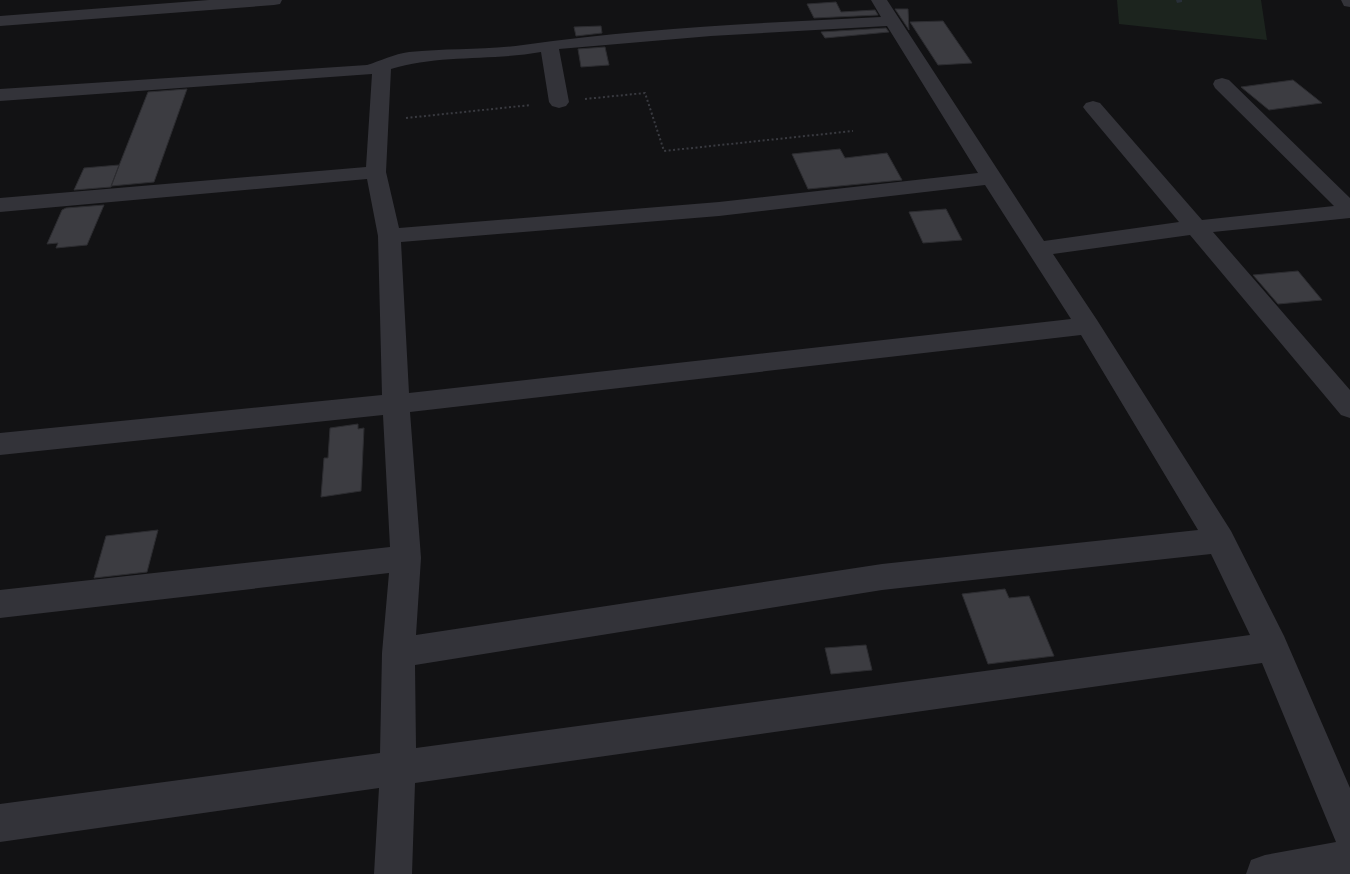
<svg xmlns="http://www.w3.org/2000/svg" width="1350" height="874" font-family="Raleway,sans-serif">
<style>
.green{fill:#1c241e}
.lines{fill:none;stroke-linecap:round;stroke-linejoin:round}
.stream{fill:#282f38;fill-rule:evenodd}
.building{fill:#3c3c41;stroke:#2c2c30}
.path{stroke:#393a40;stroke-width:2;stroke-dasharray:2 2.5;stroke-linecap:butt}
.minor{fill:#333339;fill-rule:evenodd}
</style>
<rect width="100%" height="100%" fill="#121214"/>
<path class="green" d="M1117 0H1261L1267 40 1119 24Z"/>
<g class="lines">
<path class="stream" d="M1176 0H1182V2L1177 3Z"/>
</g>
<path class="building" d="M836 2 841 12 875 10 878 15 814 18 807 4Z
M895 9H908L909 30Z
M943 21 972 63 938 65 910 22Z
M601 26 602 33 576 36 574 27Z
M886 28 889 32 825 38 821 32Z
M605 47 609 65 581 67 578 49Z
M1293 80 1322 103 1269 110 1241 87Z
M187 89 154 182 111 186 148 92Z
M840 149 845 158 887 153 902 180 808 189 792 154Z
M119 165 111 187 74 190 84 168Z
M104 205 87 245 56 248 58 243 47 244 62 210 66 208Z
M946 209 962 240 923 243 909 212Z
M1298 271 1322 300 1278 304 1253 275Z
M358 424V429L364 428 361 491 321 497 324 458H328L330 428Z
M158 530 147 572 94 578 106 536Z
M1005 589 1009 598 1029 596 1054 656 988 664 962 594Z
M866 645 872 670 831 674 825 648Z"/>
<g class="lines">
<path class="path" d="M585 99 645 93 664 151 853 131
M406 118 531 105"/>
<path class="minor" d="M209 0H282L280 4 274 5 0 26V16Z
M871 0H887L1044 241 1179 222 1086 111 1083 107 1086 103 1093 101 1100 103 1202 220 1334 206 1215 88 1213 84 1215 80 1222 78 1229 80 1350 198V218L1213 232 1350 390V418L1341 415 1190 235 1053 254 1097 320 1231 531 1284 636 1350 788V874H1246L1251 860 1265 855 1336 842 1262 663 415 783 412 874H374L379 788 0 842V804L380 753 382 653 389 573 0 618V590L390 547 383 415 0 455V433L382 395 378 236 367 179 0 212V198L366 167 372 74 0 101V89L367 65C380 61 394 54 409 52 447 48 485 50 523 45 641 28 761 23 881 17ZM887 26 978 173 719 202 399 228 386 172 391 69C439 54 492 61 541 52L549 102 552 106 559 108 566 106 569 102 559 49 711 36ZM985 185 1071 319 409 393 401 242 719 216ZM1081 335 1198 530 882 564 416 635 421 558 410 412ZM1211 554 1250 635 416 748 415 665 882 590Z
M1341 0H1350V7L1344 6Z"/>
</g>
</svg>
